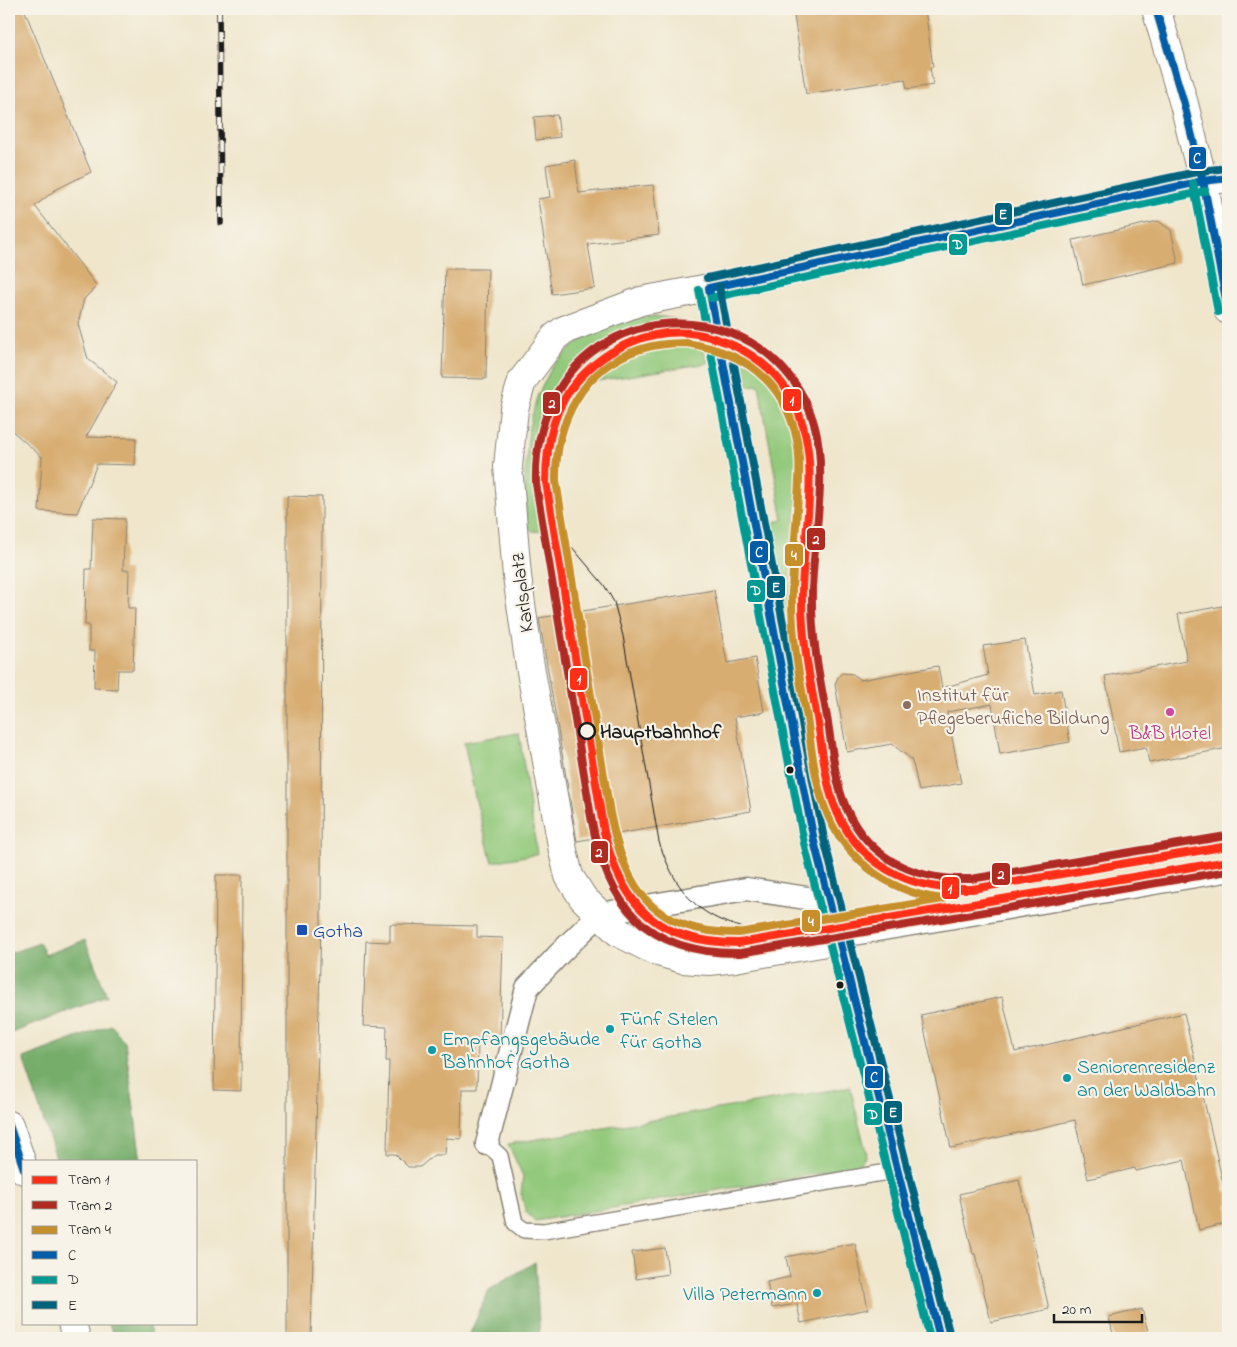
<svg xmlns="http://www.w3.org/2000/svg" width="1237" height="1347" font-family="'Indie Flower',sans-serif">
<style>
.green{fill:#93c97b;stroke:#58724c}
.forest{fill:#76ad6b;stroke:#496444}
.building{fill:#d8ad72}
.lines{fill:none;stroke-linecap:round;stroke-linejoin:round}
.service-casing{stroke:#868174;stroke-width:18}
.pedestrian-casing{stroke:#868174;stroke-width:25}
.minor-casing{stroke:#868174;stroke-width:30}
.tertiary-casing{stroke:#868174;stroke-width:30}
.service{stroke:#fff;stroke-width:15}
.pedestrian{stroke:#fff;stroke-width:22}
.minor{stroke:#fff;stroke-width:28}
.tertiary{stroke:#fff;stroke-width:28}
.tram{stroke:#1c1c1c;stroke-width:1}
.rail-casing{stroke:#1c1c1c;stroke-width:5.5}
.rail{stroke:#f7f3e8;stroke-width:4;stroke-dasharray:11;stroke-linecap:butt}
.bus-1-casing{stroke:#f7f3e8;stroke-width:11}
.bus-2-casing{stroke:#f7f3e8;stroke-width:11}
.bus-3-casing{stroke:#f7f3e8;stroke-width:11}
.bus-1{stroke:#005da8;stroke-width:8}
.bus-2{stroke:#009a93;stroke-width:8}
.bus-3{stroke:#00637d;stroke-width:8}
.tram-1-casing{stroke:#f7f3e8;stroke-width:11}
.tram-2-casing{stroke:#f7f3e8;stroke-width:11}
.tram-3-casing{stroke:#f7f3e8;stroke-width:11}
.tram-1{stroke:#ff2e17;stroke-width:8}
.tram-2{stroke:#af2a21;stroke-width:8}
.tram-3{stroke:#c68f2b;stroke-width:8}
.education-dot{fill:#8d6e63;stroke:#f7f3e8;stroke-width:2}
.hotel-dot{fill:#d1479c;stroke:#f7f3e8;stroke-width:2}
.stop-dot{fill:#f7f3e8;stroke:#1c1c1c;stroke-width:2.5}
.bus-dot{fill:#1c1c1c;stroke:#f7f3e8;stroke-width:2}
.transit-dot{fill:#1a4fb4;stroke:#f7f3e8;stroke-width:2}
.culture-dot{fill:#0f9aa8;stroke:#f7f3e8;stroke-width:2}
.labels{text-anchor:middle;stroke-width:4.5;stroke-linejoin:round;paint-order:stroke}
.street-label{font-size:20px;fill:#1c1c1c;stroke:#f7f3e8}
.education-label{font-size:20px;fill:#785e54;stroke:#f7f3e8;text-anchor:start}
.stop-label{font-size:20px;font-weight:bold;fill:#1c1c1c;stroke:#f7f3e8;text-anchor:start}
.hotel-label{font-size:20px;fill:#b23c85;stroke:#f7f3e8}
.transit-label{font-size:20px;fill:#164399;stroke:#f7f3e8;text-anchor:start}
.culture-label{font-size:20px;fill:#0d838f;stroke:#f7f3e8;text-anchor:start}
.line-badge{stroke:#f7f3e8;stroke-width:2}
.badge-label{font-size:14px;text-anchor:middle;font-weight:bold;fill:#fff}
</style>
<rect width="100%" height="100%" fill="#f7f3e8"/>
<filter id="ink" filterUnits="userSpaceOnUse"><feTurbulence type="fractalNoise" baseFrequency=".02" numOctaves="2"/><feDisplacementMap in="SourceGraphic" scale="10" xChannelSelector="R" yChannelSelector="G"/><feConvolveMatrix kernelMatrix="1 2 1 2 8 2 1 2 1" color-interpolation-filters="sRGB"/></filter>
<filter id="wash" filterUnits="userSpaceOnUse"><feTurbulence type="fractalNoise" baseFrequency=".0096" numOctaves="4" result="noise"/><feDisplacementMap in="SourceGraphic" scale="20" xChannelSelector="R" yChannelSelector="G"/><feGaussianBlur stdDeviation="1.12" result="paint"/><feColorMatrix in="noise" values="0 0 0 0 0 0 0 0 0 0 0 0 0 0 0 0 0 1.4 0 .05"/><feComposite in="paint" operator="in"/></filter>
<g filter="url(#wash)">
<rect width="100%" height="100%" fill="#efe6cc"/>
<path class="green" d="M641 317C683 315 695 323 708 363L579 384 563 410 553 467 535 471 543 532 532 531 526 525 525 474 529 427 537 397 553 365 573 346 595 332 615 321Z
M743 358C750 363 759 367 765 373 819 425 792 514 790 580 789 614 795 649 801 682L795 684 765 524 783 520 759 385 748 386Z
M519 733 537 854 492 862 475 797 464 742Z
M850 1087 866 1152C864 1163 860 1164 850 1168L535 1221 526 1212 521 1194 523 1176 508 1144Z"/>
<path class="forest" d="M85 940 107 996 9 1034V951L10 953 40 943 45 955Z
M111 1025 125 1042 141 1161H57L23 1058Z
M535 1262 540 1338H468L489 1290Z
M109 1323H148L152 1338H114Z"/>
<g id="blocks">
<path class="building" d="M9 9H24L91 172 55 190 35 206 97 286 84 299 78 324 88 359 117 382 86 437 136 438 135 465 97 464 77 513 39 511 42 457 9 428Z
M793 9H925L933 67H930L933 85 907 89 905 79 806 94Z
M557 115 560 137 536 140 534 117Z
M575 160 579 193 653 185 659 235 588 244 595 288 552 294 538 199 550 197 546 165Z
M1158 221 1171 230 1178 263 1083 285 1073 240Z
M445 269H488L486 379 442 378Z
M287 496 322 497 321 922 311 1338H287Z
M93 518 125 519 123 570H129L128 608H135L133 670H118L117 689 94 688 95 651H89V625H85L86 569H91Z
M714 590 727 663 755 658 764 712 735 717 751 811 577 841 539 618Z
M1228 605V748L1149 763 1146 747 1119 752 1105 676 1187 661 1178 614Z
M1025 640 1035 695 1061 690 1070 742 1000 754 992 704 947 712 961 783 919 791 914 768 911 759 892 744 847 752 835 684 838 677 842 673 853 674 860 680 938 666 942 688 988 675 983 646Z
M216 875H242L241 1091 214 1090Z
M390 924 477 926V937L503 938 500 1039 478 1038 477 1089H462L461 1139 446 1138 445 1155H434L420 1167H408L395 1154H387L389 1061H386L387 1027 363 1026 366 941 390 942Z
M1002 997 1015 1052 1184 1013 1225 1192 1228 1191V1223L1199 1230 1184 1160 1136 1171 1135 1168 1088 1179 1075 1120 951 1148 921 1015Z
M1019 1180 1049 1309 991 1322 975 1254H973L959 1194Z
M855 1243 868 1309 801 1323 797 1304 772 1308 767 1282 790 1277 786 1257Z
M665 1248 668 1274 636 1279 632 1252Z
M1142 1309 1149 1335 1135 1338H1114L1109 1317Z"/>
</g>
</g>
<g filter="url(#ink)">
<use href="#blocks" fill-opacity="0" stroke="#868174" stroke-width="1"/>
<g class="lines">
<defs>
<path id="service" d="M838 940 1228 874
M487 1144 500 1156 515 1223 524 1230 544 1231 899 1170"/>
<path id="pedestrian" d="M487 1144 527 988 563 950 600 914 746 889 813 899"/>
<path id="minor" d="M709 288 814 841 940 1338
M838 940 735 958 709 961 683 959 655 951 618 932 583 898 569 876 563 851 529 660 517 576 508 466 514 409 522 381 555 337 564 330 641 301 709 288 1203 181 1228 178
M9 1125 24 1170
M72 1323 76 1338"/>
<path id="tertiary" d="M1156 9 1184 104 1203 181 1228 310"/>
</defs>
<use href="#service" class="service-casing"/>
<use href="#pedestrian" class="pedestrian-casing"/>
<use href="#minor" class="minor-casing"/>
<use href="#tertiary" class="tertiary-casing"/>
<use href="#service" class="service"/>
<use href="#pedestrian" class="pedestrian"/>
<use href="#minor" class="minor"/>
<use href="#tertiary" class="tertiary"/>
<path class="tram" d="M549 499 561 531 571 546 604 585 614 602 623 636 659 842C683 913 717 927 787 935"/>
<defs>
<path id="rail" d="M219 9 221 223"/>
</defs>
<use href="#rail" class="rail-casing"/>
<use href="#rail" class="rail"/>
<defs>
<path id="bus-1" d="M1156 9 1184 104 1203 181 1228 310
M709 288 814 841 940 1338
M709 288 1203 181 1228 178
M9 1125 24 1169"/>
<path id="bus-2" d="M1193 183 1218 312
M699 290 804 843 930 1338
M711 298 1205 191"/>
<path id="bus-3" d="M707 278 1201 171 1227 168
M719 286 824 839 950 1336"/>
</defs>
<use href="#bus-1" class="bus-1-casing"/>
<use href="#bus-2" class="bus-2-casing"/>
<use href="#bus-3" class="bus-3-casing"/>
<use href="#bus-1" class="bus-1"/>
<use href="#bus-2" class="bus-2"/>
<use href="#bus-3" class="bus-3"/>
<defs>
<path id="tram-1" d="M1228 846 972 889C909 891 855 864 833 802 824 775 822 746 817 718 809 676 801 634 802 591 804 515 831 428 769 369 748 350 724 339 697 334 651 327 608 347 578 380 553 407 546 446 546 482L604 832C622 908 659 943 739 943L1228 861"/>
<path id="tram-2" d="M1226 836 971 879C912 881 862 856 842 797 833 771 832 744 827 717 819 675 811 634 812 592 813 541 828 475 815 427 804 385 772 348 731 333 691 318 647 320 609 341 557 369 534 427 536 484L591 817C607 905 645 954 740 953L1228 871"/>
<path id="tram-3" d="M686 343C735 350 775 373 792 422 803 451 799 482 797 511 795 538 793 564 792 591 791 634 799 676 807 718 811 744 813 770 821 796 837 853 884 892 943 899L738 933C654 933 625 891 610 813L556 481C555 423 582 367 641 349 656 344 671 343 686 343Z"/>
</defs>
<use href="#tram-1" class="tram-1-casing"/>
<use href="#tram-2" class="tram-2-casing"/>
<use href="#tram-3" class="tram-3-casing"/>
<use href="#tram-1" class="tram-1"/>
<use href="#tram-2" class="tram-2"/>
<use href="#tram-3" class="tram-3"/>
</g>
</g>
<circle class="education-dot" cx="907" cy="705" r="5"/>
<circle class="hotel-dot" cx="1170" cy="712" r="5"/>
<circle class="stop-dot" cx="587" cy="731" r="8"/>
<g class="bus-dot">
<circle cx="790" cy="770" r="4.5"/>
<circle cx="840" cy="985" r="4.5"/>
</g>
<rect class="transit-dot" x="296" y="924" width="12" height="12" rx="2.5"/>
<g class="culture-dot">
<circle cx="610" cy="1029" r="5"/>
<circle cx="432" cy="1050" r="5"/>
<circle cx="1067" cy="1078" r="5"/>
<circle cx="817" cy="1293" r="5"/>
</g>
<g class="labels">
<g class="street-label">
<text transform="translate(521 593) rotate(-97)" y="7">Karlsplatz</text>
</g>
<g class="education-label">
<text x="917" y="701">Institut für<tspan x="917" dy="23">Pflegeberufliche Bildung</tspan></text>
</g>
<g class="stop-label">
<text x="600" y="738">Hauptbahnhof</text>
</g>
<g class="hotel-label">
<text x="1170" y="739">B&amp;B Hotel</text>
</g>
<g class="transit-label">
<text x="313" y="937">Gotha</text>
</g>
<g class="culture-label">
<text x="620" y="1025">Fünf Stelen<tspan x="620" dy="23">für Gotha</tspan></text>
<text x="442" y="1045">Empfangsgebäude<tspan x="442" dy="23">Bahnhof Gotha</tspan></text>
<text x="1077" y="1073">Seniorenresidenz<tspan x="1077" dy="23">an der Waldbahn</tspan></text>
<text x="807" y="1300" text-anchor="end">Villa Petermann</text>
</g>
</g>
<g class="line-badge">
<rect x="1188" y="146" width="19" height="24" rx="5" fill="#005da8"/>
<rect x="994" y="202" width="19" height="24" rx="5" fill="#00637d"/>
<rect x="948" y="233" width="20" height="23" rx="5" fill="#009a93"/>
<rect x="782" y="388" width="20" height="24" rx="5" fill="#ff2e17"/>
<rect x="542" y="391" width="19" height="24" rx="5" fill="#af2a21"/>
<rect x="806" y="527" width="20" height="24" rx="5" fill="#af2a21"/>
<rect x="749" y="540" width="20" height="24" rx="5" fill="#005da8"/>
<rect x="784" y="543" width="20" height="24" rx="5" fill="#c68f2b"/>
<rect x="766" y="575" width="20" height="24" rx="5" fill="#00637d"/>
<rect x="746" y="579" width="20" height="24" rx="5" fill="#009a93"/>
<rect x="569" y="667" width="19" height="24" rx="5" fill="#ff2e17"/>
<rect x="590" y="840" width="19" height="24" rx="5" fill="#af2a21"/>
<rect x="991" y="862" width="20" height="24" rx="5" fill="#af2a21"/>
<rect x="941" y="876" width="19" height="24" rx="5" fill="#ff2e17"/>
<rect x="801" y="909" width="20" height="24" rx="5" fill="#c68f2b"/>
<rect x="864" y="1065" width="20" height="24" rx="5" fill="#005da8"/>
<rect x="883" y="1100" width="20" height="24" rx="5" fill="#00637d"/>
<rect x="863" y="1102" width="20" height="24" rx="5" fill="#009a93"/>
</g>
<g class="badge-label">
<text x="1197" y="163">C</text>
<text x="1003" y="219">E</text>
<text x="958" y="249">D</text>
<text x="792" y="405">1</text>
<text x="552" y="408">2</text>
<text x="816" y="544">2</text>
<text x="759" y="557">C</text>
<text x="794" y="560">4</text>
<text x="776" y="592">E</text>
<text x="756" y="595">D</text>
<text x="579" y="684">1</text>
<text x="599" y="857">2</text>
<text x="1001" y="879">2</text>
<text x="950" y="893">1</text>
<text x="811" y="926">4</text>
<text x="874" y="1082">C</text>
<text x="893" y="1117">E</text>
<text x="873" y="1119">D</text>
</g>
<rect width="1237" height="1347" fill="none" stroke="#f7f3e8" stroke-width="30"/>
<rect x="22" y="1160" width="175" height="165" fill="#f7f3e8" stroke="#9f9d96"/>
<rect x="32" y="1176" width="25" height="8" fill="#ff2e17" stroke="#9f9d96"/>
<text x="68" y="1184" font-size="15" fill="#1c1c1c">Tram 1</text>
<rect x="32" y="1201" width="25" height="8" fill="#af2a21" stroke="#9f9d96"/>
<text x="68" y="1210" font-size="15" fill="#1c1c1c">Tram 2</text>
<rect x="32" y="1226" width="25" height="8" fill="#c68f2b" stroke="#9f9d96"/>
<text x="68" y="1234" font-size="15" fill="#1c1c1c">Tram 4</text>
<rect x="32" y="1251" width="25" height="8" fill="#005da8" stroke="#9f9d96"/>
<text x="68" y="1260" font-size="15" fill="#1c1c1c">C</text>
<rect x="32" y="1276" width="25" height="8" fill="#009a93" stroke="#9f9d96"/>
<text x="68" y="1284" font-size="15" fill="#1c1c1c">D</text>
<rect x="32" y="1301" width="25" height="8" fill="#00637d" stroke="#9f9d96"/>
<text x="68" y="1310" font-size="15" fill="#1c1c1c">E</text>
<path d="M1054 1314v8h88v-8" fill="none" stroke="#1c1c1c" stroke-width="2.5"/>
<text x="1062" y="1314" font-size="15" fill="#1c1c1c" stroke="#f7f3e8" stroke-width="4" paint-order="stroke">20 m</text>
</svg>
